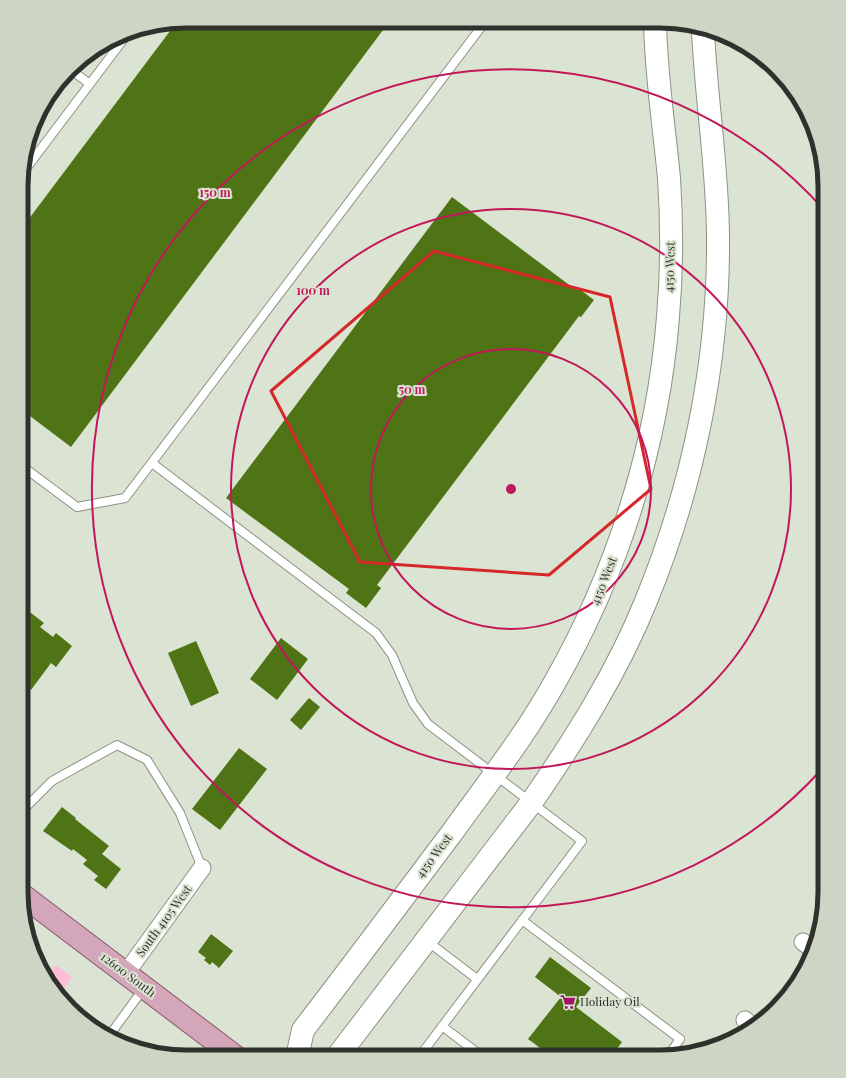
<svg xmlns="http://www.w3.org/2000/svg" width="846" height="1078" font-family="'Playfair Display',serif">
<style>
.green{fill:#fcbed7}
.building{fill:#4e7415}
.lines{fill:none;stroke-linecap:round;stroke-linejoin:round}
.lane-casing{stroke:#8b9384;stroke-width:10}
.street-casing{stroke:#8b9384;stroke-width:19}
.secondary-casing{stroke:#8b9384;stroke-width:24}
.primary-casing{stroke:#88576a;stroke-width:24}
.lane{stroke:#fff;stroke-width:8}
.street{stroke:#fff;stroke-width:17}
.secondary{stroke:#fff;stroke-width:22}
.primary{stroke:#d4a6ba;stroke-width:22}
.marked{fill:none;stroke:#d62828;stroke-width:3;stroke-linejoin:round}
.ring{fill:none;stroke:#c2185b;stroke-width:2}
.labels{text-anchor:middle;stroke-width:4;stroke-linejoin:round;paint-order:stroke}
.street-label{font-size:12px;fill:#2f322c;stroke:#dbe3d2}
.poi-label{font-size:12px;fill:#2f322c;stroke:#dbe3d2;text-anchor:start}
.rim{fill:none;stroke:#2f322c;stroke-width:5}
.centre{fill:#c2185b;stroke:#dbe3d2;stroke-width:2}
.ring-label{font-size:12px;text-anchor:middle;font-weight:bold;fill:#c2185b;stroke:#dbe3d2;stroke-width:4;stroke-linejoin:round;paint-order:stroke}
</style>
<rect width="100%" height="100%" fill="#dbe3d2"/>
<path class="green" d="M56 965 72 977 60 993 57 989 59 987 47 978Z"/>
<path class="building" d="M186 21 389 22 71 447 22 410V228L176 23Z
M452 197 576 290 578 288 594 300 581 317 579 316 377 585 381 588 366 608 346 593 349 589 226 498Z
M22 606 44 623 40 627 53 637 56 633 72 646 56 667 51 663 31 690 30 688 21 701Z
M281 638 308 659 277 700 250 679Z
M196 641 219 693 191 706 168 653Z
M309 698 320 707 301 730 290 720Z
M239 748 267 769 220 830 192 809Z
M62 807 76 818 75 819 109 846 102 854 121 869 106 889 94 880 98 876 83 864 87 860 73 849 72 851 43 831Z
M211 934 233 951 219 968 212 962 210 965 204 960 206 958 198 952Z
M550 957 591 988 576 1007 622 1042 611 1057H549L546 1054 547 1053 528 1039 561 997 535 977Z"/>
<g class="lines">
<defs>
<path id="lane" d="M71 70 90 84
M22 174 129 32
M152 463 376 633 392 655 413 703 428 724 582 841 419 1057
M22 466 77 507 125 498 485 22
M21 812 52 781 117 745 147 760 180 813 202 868
M522 920 680 1039 667 1057
M427 941 477 979
M442 1026 483 1057
M109 1036 144 988"/>
<path id="street" d="M803 942 814 950
M126 973 202 868
M745 1020 752 1026"/>
<path id="secondary" d="M297 1057 303 1030C353 965 402 899 451 834 487 784 525 736 555 682 618 571 658 445 668 317 672 271 672 224 669 178 664 126 656 75 655 22
M337 1057 531 803C575 739 617 673 646 601 693 487 719 361 718 238 718 169 706 100 703 30"/>
<path id="primary" d="M21 894 236 1057"/>
</defs>
<use href="#lane" class="lane-casing"/>
<use href="#street" class="street-casing"/>
<use href="#secondary" class="secondary-casing"/>
<use href="#primary" class="primary-casing"/>
<use href="#lane" class="lane"/>
<use href="#street" class="street"/>
<use href="#secondary" class="secondary"/>
<use href="#primary" class="primary"/>
</g>
<path class="marked" d="M434 251 610 297 651 489 549 575 360 562 271 391Z"/>
<g class="ring">
<circle cx="511" cy="489" r="140"/>
<circle cx="511" cy="489" r="280"/>
<path d="M822 769A419 419 0 1 1 825 211"/>
</g>
<defs>
<symbol id="supermarket-bare" viewBox="-9 -9 18 18"><path d="M-6-5.5h2.5l.6 2H6L4.5 2H-2.5L-4.4-4H-6ZM-1.5 3.2a1.3 1.3 0 1 0 .1 0ZM3 3.2a1.3 1.3 0 1 0 .1 0Z" fill="#9e1563" stroke="#dbe3d2" stroke-width="2.5" paint-order="stroke"/></symbol>
</defs>
<g fill-rule="evenodd">
<use href="#supermarket-bare" x="557" y="991" width="22" height="22"/>
</g>
<g class="labels">
<g class="street-label">
<text transform="translate(670 267) rotate(-88)" y="4">4150 West</text>
<text transform="translate(604 581) rotate(-68)" y="4">4150 West</text>
<text transform="translate(434 856) rotate(-53)" y="4">4150 West</text>
<text transform="translate(164 921) rotate(-54)" y="4">South 4105 West</text>
<text transform="translate(128 975) rotate(37)" y="4">12600 South</text>
</g>
<g class="poi-label">
<text x="580" y="1006">Holiday Oil</text>
</g>
</g>
<path d="M0 0H846V1078H0ZM186 28H660A158 158 0 0 1 818 186V892A158 158 0 0 1 660 1050H186A158 158 0 0 1 28 892V186A158 158 0 0 1 186 28Z" fill="#cdd5c5" fill-rule="evenodd"/>
<path class="rim" d="M186 28H660A158 158 0 0 1 818 186V892A158 158 0 0 1 660 1050H186A158 158 0 0 1 28 892V186A158 158 0 0 1 186 28Z"/>
<circle cx="511" cy="489" r="6" class="centre"/>
<g class="ring-label">
<text x="215" y="197">150 m</text>
<text x="313" y="295">100 m</text>
<text x="412" y="394">50 m</text>
</g>
</svg>
